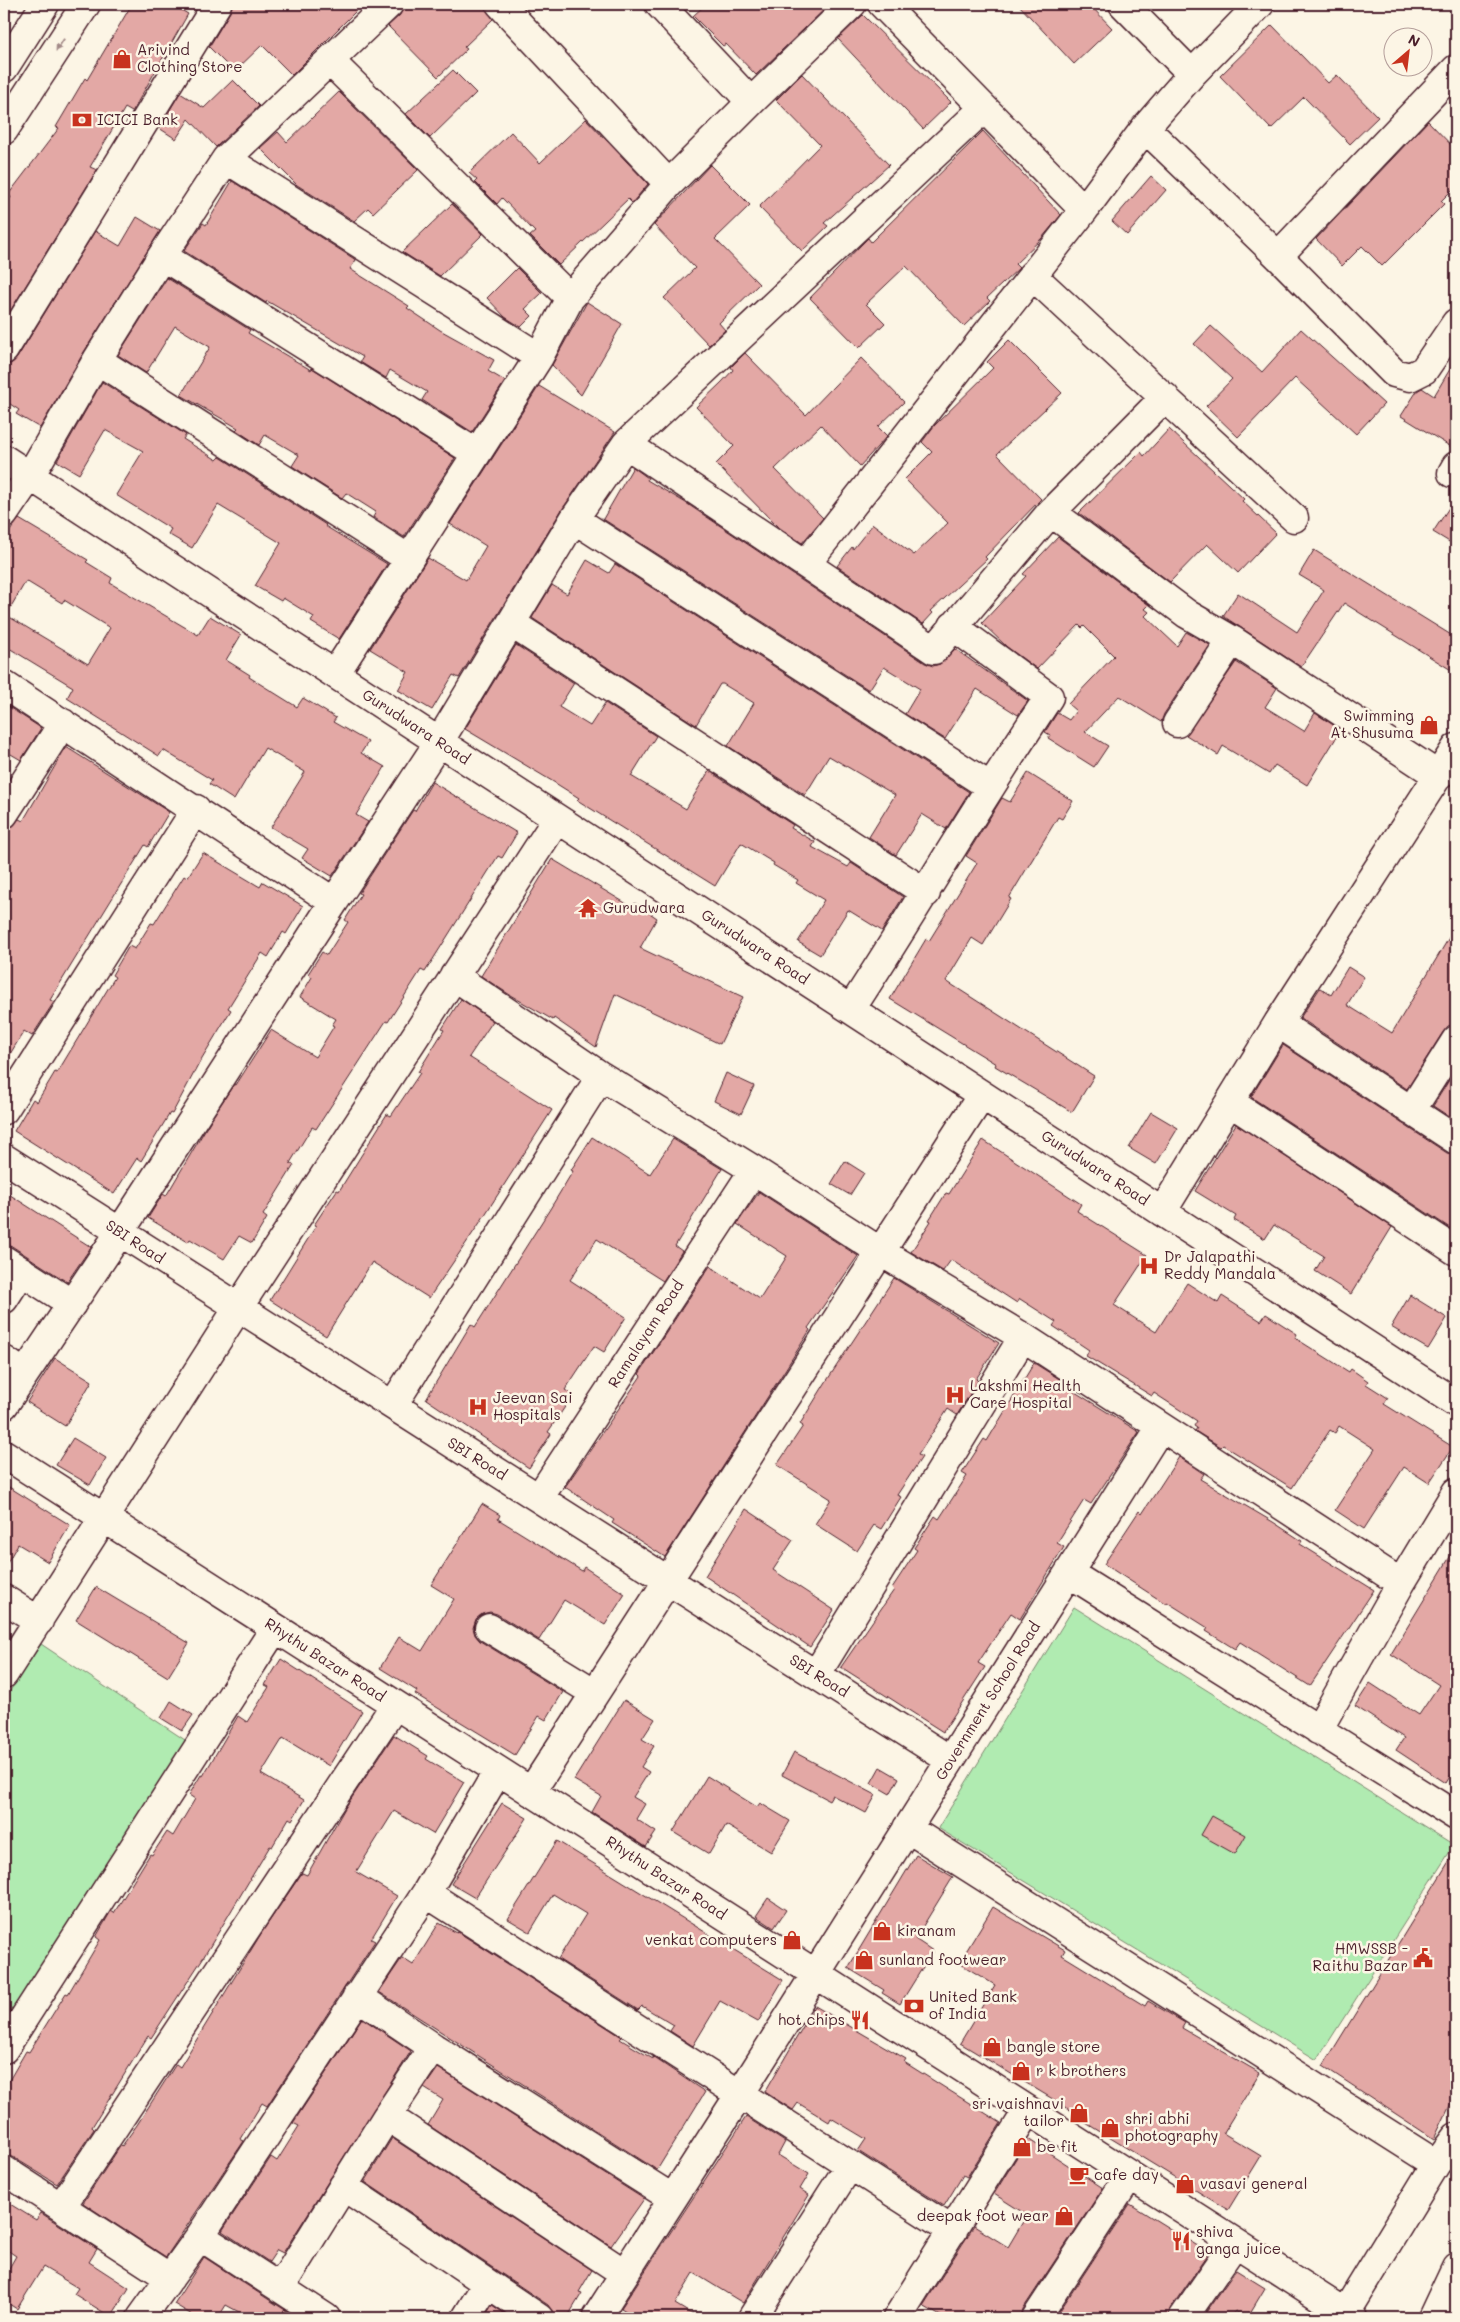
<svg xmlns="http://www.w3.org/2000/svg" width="1460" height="2322" font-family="Mali,sans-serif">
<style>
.green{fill:#b0ebb1;stroke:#7d856e}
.building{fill:#e3a8a5;stroke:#4a1f2b;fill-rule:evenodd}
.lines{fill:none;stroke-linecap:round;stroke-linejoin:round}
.minor-casing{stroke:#4a1f2b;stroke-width:31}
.minor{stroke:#fcf5e5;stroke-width:28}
.oneway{fill:#a38a88}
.labels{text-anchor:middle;stroke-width:5;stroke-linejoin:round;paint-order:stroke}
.poi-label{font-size:15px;fill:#4a1f2b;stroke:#fcf5e5;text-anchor:start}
.street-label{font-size:15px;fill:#4a1f2b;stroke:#fcf5e5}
</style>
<rect width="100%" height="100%" fill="#fcf5e5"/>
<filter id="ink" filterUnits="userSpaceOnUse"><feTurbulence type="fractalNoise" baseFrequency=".02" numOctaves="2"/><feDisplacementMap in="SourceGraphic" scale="10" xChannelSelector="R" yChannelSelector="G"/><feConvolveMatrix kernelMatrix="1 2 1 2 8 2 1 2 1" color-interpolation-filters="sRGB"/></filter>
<g filter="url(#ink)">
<path class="green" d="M1074 1607 1454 1845 1317 2060 938 1828Z
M41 1644 191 1744 4 2038V1700Z"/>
<path class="building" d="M132 4H171L188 14 132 112 125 108 90 167 97 170 4 321V208L11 197 8 195 59 128 56 127 85 78 87 80Z
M233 4H363L292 75 262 45 234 72 209 47 230 12Z
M404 4H483L493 19 464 47 467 49 438 77 388 26 400 15Z
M706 4H830L756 75 726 44 723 46 693 16Z
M1018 4H1089L1112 28 1074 64Z
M863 15 951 102 923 129 838 39Z
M1272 25 1328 83 1337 75 1378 117 1350 144 1304 97 1271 129 1220 76Z
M453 70 476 93 430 138 406 114Z
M802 74 889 165 824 223 828 226 802 251 759 207 820 145 776 100Z
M233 80 259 106 216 147 189 119 176 139 159 128 180 93 204 108Z
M339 92 418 170 373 213 368 208 354 221 297 185 260 148 278 132 287 142Z
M586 119 648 184 632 203 628 199 559 265 530 236 535 232 502 198 497 204 475 182 477 180 469 173 511 132 540 163Z
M1428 121 1456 150V186L1441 201 1444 204 1382 266 1362 246 1342 266 1316 239Z
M983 131 1061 215 1042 238 1015 264 1019 268 987 298 990 301 964 326 906 266 866 304 885 323 859 348 810 298 860 246 868 238 871 242Z
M710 165 750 205 715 239 759 284 719 323 725 330 709 345 664 298 695 268 654 225Z
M1151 176 1166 190 1127 235 1112 221Z
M232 181 356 260 350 269 409 306 407 308 440 330 494 360 488 371 505 381 472 432 422 400 427 392 390 370 386 378 360 362 363 357 267 301 266 303 184 251 203 223 206 225Z
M452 204 483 234 440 276 402 252Z
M137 217 160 231 84 352 40 428 16 414 19 410 4 400V366L12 363 17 358 95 231 120 246Z
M517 268 542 293 525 309 532 316 521 327 505 317 487 298Z
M167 278 250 330 248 333 311 370 312 368 455 458 404 537 373 517 376 512 346 493 342 498 292 466 299 455 265 435 259 445 236 430 238 428 181 395 210 347 175 326 146 373 118 355Z
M587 302 622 324 581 395 552 365Z
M1211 326 1262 372 1301 329 1384 404 1356 434 1295 378 1238 437 1206 406 1232 379 1194 344Z
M1009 340 1062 393 997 454 1041 499 985 557 987 559 931 611 933 613 923 624 837 566 852 547 853 549 873 524 914 555 948 523 905 479 932 452 922 442 934 426 993 368 987 362Z
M745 353 806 415 861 358 904 402 878 427 887 436 860 466 821 425 775 469 823 518 802 543 777 526 716 464 734 446 696 407 722 382 733 370 731 367Z
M1456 359V450L1401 416 1417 391 1422 388 1434 396Z
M102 382 186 435 183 439 217 460 220 457 326 525 325 526 387 564 339 639 311 622 314 617 283 598 281 601 255 586 281 543 218 505 192 548 168 534 171 529 116 495 143 451 105 430 79 474 57 461Z
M539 386 615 432 561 511 459 678 453 675 432 710 398 690 408 672 370 649 428 558 466 580 486 546 450 524Z
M1169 429 1244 499 1242 501 1276 533 1238 573 1207 544 1170 582 1079 513 1141 452 1144 456Z
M633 467 648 478 647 480 686 503 925 663 933 666 940 664 955 649 1028 701 1018 715 977 689 945 739 905 714 920 689 884 667 869 690 603 519Z
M1456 497V546L1433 532Z
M19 519 88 560 86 562 112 578 110 583 198 635 210 616 241 635 226 660 250 675 249 677 297 707 303 698 336 718 333 722 368 742 361 753 385 767 356 815 368 822 332 876 302 858 308 849 271 827 305 772 265 748 234 800 209 784 212 780 163 750 159 756 67 698 73 687 4 645V539ZM26 581 62 603 64 600 110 628 88 664 6 615Z
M1058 537 1149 605 1145 609 1149 612 1145 616 1177 646 1186 632 1210 645 1164 714 1161 722 1119 696 1085 732 1108 746 1094 767 1048 738 1050 735 1045 732 1057 713 1069 720 1076 711 1068 704 1114 656 1084 626 1082 628 1079 625 1037 669 1007 647 982 623 1026 576 1023 574Z
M1314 550 1456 638V673L1344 603 1301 667 1223 616 1238 593 1297 632 1324 590 1299 575Z
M587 560 609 573 615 564 969 792 946 829 922 814 896 855 869 837 895 795 829 756 805 795 728 746 754 703 723 684H720L696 725 532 618 552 585 567 594Z
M516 645 574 683 559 707 590 726 605 703 656 736 631 776 686 809 709 771 793 825 791 828 815 842 812 847 848 867 851 863 903 897 882 931 848 910 820 955 798 942 824 900 796 883 798 880 773 865 774 863 741 843 715 886 577 800 579 798 552 781 465 729Z
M1236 662 1277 688 1265 707 1304 731 1315 713 1341 730 1307 785 1275 765 1269 774 1223 746 1218 755 1186 735Z
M4 704 41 728 21 760 4 750Z
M66 747 169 812 148 847 145 845 75 959 50 1000 54 1002 32 1036 24 1031 4 1064V836L8 829 19 819 23 821Z
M1028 773 1073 801 1062 819 1058 817 1009 898 1011 899 983 945 972 938 946 981 1094 1076 1072 1112 995 1066 996 1064 890 999 926 939 929 941 977 863 966 856 1002 798 1010 802Z
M432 782 517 833 502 858 498 856 425 972 421 970 388 1022 386 1021 316 1129 312 1127 290 1163 294 1165 263 1215 267 1218 252 1243 239 1236 224 1259 190 1239 188 1242 148 1218 163 1194 166 1196 212 1118 234 1084 236 1085 271 1030 315 1057 334 1026 332 1025 336 1019 300 997 312 977 308 974 322 952 327 955 348 922 345 920 361 894 359 893 413 810 415 811Z
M203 853 260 887 263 882 303 906 286 934 283 932 268 957 262 953 228 1008 231 1010 202 1058 172 1114 170 1113 141 1161 137 1158 114 1194 14 1131 33 1099 37 1102 55 1072 57 1073 115 977 112 975 129 946 135 949 151 923 154 924 184 876 187 878Z
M552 859 632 907 635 903 657 918 640 948 743 997 720 1044 615 994 596 1047 554 1018 553 1020 510 995 481 976Z
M1456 926V1024L1448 1026 1443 1032 1407 1089 1300 1018 1320 988 1331 995 1348 967 1364 977 1347 1005 1392 1033Z
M461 999 493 1021 469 1057 552 1110 479 1224 429 1298 372 1262 326 1336 270 1300 316 1226 314 1225 337 1190 339 1191 387 1114 391 1116 420 1073 418 1072 444 1030 442 1029Z
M1283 1045 1447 1153 1456 1155V1232L1251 1097Z
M1456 1069V1121L1433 1106Z
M726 1073 754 1086 741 1114 714 1101Z
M1151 1112 1178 1128 1156 1164 1129 1148Z
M1236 1124 1392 1227 1351 1294 1315 1271 1324 1256 1274 1225 1265 1239 1234 1220 1236 1216 1195 1191Z
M592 1137 650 1174 673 1139 722 1169 675 1246 682 1251 663 1281 597 1239 570 1280 626 1317 604 1352 594 1346 565 1390 573 1395 548 1432 551 1434 529 1468 426 1399 471 1324 475 1327 550 1209 573 1171 571 1170Z
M983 1140 1081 1204 1077 1211 1147 1255 1114 1305 1156 1332 1187 1283 1218 1303 1222 1296 1261 1321 1266 1314 1297 1334 1295 1338 1349 1372 1351 1369 1368 1381 1366 1384 1388 1398 1384 1404 1453 1447 1429 1483 1404 1467 1364 1529 1335 1510 1375 1449 1339 1426 1335 1433 1330 1430 1292 1488 1223 1445 1221 1447 1195 1431 1197 1428 1194 1426 1197 1421 1154 1393 1152 1396 1086 1356 1089 1350 1053 1326 1056 1322 1020 1299 1017 1303 951 1260 943 1271 911 1252 931 1221 929 1220 946 1193 949 1194Z
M845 1161 864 1173 850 1195 831 1184Z
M4 1191 91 1247 67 1282 4 1241Z
M759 1192 858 1256 808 1328 810 1330 785 1370 665 1557 612 1523 614 1520 565 1487 641 1376 639 1374 710 1266 760 1299 787 1256 737 1224Z
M894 1278 999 1343 976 1379 978 1381 957 1415 948 1409 918 1455 922 1457 897 1495 901 1497 881 1529 874 1525 857 1551 815 1524 831 1499 777 1465 803 1426 800 1424 824 1385Z
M1410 1295 1447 1318 1428 1349 1391 1327Z
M55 1358 92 1381 65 1426 27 1402Z
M1034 1363 1061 1380 1059 1382 1139 1432 1091 1504 1084 1500 1057 1543 1064 1547 1020 1619 1011 1613 978 1663 985 1667 943 1732 841 1667 894 1590 892 1588 917 1550 914 1548 935 1516 939 1519 967 1476 962 1473 984 1439 987 1441Z
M73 1438 106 1458 90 1485 56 1465Z
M1179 1457 1204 1474 1200 1479 1273 1522 1302 1541 1300 1544 1374 1590 1310 1686 1240 1642 1235 1649 1206 1631 1208 1628 1167 1602 1166 1604 1104 1564 1139 1511 1142 1514Z
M4 1484 70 1525 48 1562 18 1544 4 1568Z
M482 1504 500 1515 498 1519 582 1571 584 1567 625 1594 605 1625 564 1600 539 1640 497 1614 490 1612 482 1614 476 1619 473 1628 475 1635 480 1641 563 1692 546 1720 539 1716 515 1755 415 1694 417 1691 380 1668 399 1637 422 1651 454 1599 431 1585Z
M746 1509 793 1540 773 1570 834 1610 810 1647 705 1576Z
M1456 1547V1767L1446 1783 1396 1750 1404 1738 1355 1706 1370 1683 1419 1715 1439 1685 1391 1654Z
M96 1587 189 1643 168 1677 76 1620Z
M281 1659 362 1711 329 1766 283 1738 261 1774 304 1800 292 1820 289 1818 272 1847 270 1846 203 1958 151 2038 148 2036 92 2127 94 2129 57 2184 13 2157 4 2155V2089L26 2051 29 2052 66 1993 68 1994 100 1940 96 1937 111 1911 114 1913 150 1854 152 1855 167 1832 173 1836 195 1799 189 1795 201 1775 203 1776 238 1716 247 1722 269 1687 265 1685Z
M624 1700 655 1719 642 1739 654 1746 641 1767 649 1772 633 1797 645 1804 636 1819 656 1832 646 1847 592 1812 601 1796 574 1780Z
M171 1701 193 1715 182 1731 161 1718Z
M394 1735 428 1756 426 1759 464 1782 433 1834 394 1811 356 1872 397 1896 371 1939 375 1941 267 2106 262 2103 240 2139 244 2141 166 2257 83 2203 121 2145 122 2146 137 2125 176 2064 180 2067 262 1932 302 1873 307 1875 345 1808Z
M794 1752 876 1795 866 1813 832 1795 829 1800 782 1775Z
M880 1767 899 1778 890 1794 871 1783Z
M707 1776 757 1807 760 1803 790 1821 771 1852 726 1825 709 1854 673 1832Z
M502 1803 527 1818 475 1898 451 1884Z
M1212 1816 1246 1835 1235 1854 1201 1835Z
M557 1841 783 1980 758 2022 720 2001 693 2046 670 2031 674 2025 642 2006 638 2010 558 1959 586 1914 553 1894 530 1932 508 1919Z
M1456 1850V2093L1434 2139 1323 2066Z
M916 1855 953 1877 915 1939 933 1951 900 2004 882 1993 884 1990 848 1968Z
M768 1898 786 1910 774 1928 756 1916Z
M993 1907 1065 1950 1062 1955 1145 2006 1148 2001 1185 2023 1182 2028 1260 2073 1223 2133 1261 2156 1228 2210 1076 2117 1078 2115 1056 2101 960 2043 995 1985 959 1963Z
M439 1923 457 1933 458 1932 622 2037 620 2039 653 2059V2057L705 2092 657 2170 379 1992 402 1958 413 1965Z
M815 2006 906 2059 904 2062 1001 2123 967 2177 963 2175 944 2206 858 2151 866 2139 831 2118 829 2122 798 2103 793 2110 765 2092Z
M362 2018 411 2051 283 2253 277 2250 269 2262 222 2231 271 2157 277 2161 299 2126 293 2123Z
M438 2068 644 2199 611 2246 428 2125 443 2100 424 2088Z
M746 2117 785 2142 778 2155 809 2174 800 2189 809 2195 743 2303 694 2273 675 2304 698 2318H637L621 2308Z
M392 2138 592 2270 579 2292 582 2293 567 2318H560L554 2314 548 2305 365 2182Z
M1028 2139 1103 2188 1023 2309 1021 2318H944L923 2306 974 2226 1008 2247 1027 2215 994 2194Z
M4 2188 10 2193 5 2201 36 2220 41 2213 97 2249 89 2262 129 2288 111 2317 74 2294 78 2288 43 2267 17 2309 4 2301V2277L16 2256 4 2248Z
M1130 2204 1209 2253 1170 2309 1168 2318H1055Z
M204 2257 271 2301 298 2318H250L226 2305 218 2318H197L174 2304Z
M1236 2270 1265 2288 1247 2318 1235 2311 1230 2318H1202Z
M492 2305 511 2318H484Z"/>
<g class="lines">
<defs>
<path id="minor" d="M500 4 669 184
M882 4 1084 210
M1123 4 1192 74
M331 62 570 298
M4 68 45 4
M751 102 852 4
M984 108 626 444 934 650 1051 512 1165 397
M1145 128 1278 256 1394 373 1410 377 1424 370 1456 323
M4 130 86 4
M226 159 539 357
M162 256 476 453
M1278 256 1456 69
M1032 275 1294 518
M4 350 217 4
M97 360 409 559
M4 459 1456 1403
M1452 473 1456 466
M1051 512 1187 614 1232 640 1439 776
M4 514 30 476 97 360 162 256 226 159 389 4
M574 519 989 786
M806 564 1084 210 1145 128 1192 74 1260 4
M511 623 926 893
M335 674 539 357 570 298 669 184 751 102 659 4
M4 685 334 902 439 742 574 519 626 444
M1177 723 1232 640
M4 814 63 723
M454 976 601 1076 754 1170 881 1252 1023 1337 1401 1583
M851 1009C918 906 980 800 1049 697L953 626
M1278 1023 1456 1140
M1230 1102 1456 1251
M4 1110 196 809
M1411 1111 1456 1040
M4 1158 950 1760
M1162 1212 1278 1023 1456 748
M4 1260 72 1304
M4 1299 22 1271
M4 1360 24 1374
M4 1405 120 1232 334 902
M393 1405 601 1076
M4 1454 1353 2318
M539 1498 754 1170
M1069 1573 1456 1816
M4 1599 39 1621
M489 1628 595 1693
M4 1674 238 1308 557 819
M816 1675 1023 1337
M1318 1730 1401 1583 1456 1492
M531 1792 982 1095
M907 1828 1436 2164
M426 1893 953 2231
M357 1996 433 2047 672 2198
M4 2049 275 1628
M387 2116 624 2273
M4 2170 61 2207
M343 2186 539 2318
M200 2236 280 2288 387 2116 433 2047
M170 2278 61 2207 395 1705
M280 2288 326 2318
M1345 2313 1436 2164 1456 2137
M141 2318 200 2236 426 1893 498 1771
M466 2318 487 2284
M596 2318 740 2094 1160 1428
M752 2318 850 2165
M897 2318 1028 2110
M1036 2318 1130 2175
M1183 2318 1235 2243
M1432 2318 1456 2267"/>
</defs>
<use href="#minor" class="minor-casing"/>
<use href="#minor" class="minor"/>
</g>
<defs><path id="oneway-solid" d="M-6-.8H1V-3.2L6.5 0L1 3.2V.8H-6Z" transform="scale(1.25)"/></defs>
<use class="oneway" href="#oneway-solid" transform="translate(60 45) rotate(123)"/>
</g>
<defs>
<symbol id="shop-bare" viewBox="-9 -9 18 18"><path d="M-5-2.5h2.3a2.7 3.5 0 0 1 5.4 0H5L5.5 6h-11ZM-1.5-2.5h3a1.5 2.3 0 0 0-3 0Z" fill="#c8321e" stroke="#fcf5e5" stroke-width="2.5" paint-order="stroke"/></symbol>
<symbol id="bank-bare" viewBox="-9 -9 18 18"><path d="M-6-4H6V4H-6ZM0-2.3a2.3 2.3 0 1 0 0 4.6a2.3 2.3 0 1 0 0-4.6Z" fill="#c8321e" stroke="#fcf5e5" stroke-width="2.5" paint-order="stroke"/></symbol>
<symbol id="temple-bare" viewBox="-9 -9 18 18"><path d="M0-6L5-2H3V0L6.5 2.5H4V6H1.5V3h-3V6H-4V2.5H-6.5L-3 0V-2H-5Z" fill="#c8321e" stroke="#fcf5e5" stroke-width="2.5" paint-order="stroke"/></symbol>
<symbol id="hospital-bare" viewBox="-9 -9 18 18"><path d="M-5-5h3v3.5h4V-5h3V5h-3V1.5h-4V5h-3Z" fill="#c8321e" stroke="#fcf5e5" stroke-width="2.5" paint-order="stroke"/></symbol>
<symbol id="civic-bare" viewBox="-9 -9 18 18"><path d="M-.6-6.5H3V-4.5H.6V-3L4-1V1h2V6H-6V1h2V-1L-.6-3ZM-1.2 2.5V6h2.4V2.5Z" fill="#c8321e" stroke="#fcf5e5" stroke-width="2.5" paint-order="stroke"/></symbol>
<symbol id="restaurant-bare" viewBox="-9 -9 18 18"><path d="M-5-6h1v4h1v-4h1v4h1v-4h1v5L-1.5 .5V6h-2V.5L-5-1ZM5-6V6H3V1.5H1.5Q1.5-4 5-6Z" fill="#c8321e" stroke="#fcf5e5" stroke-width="2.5" paint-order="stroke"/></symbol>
<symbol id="cafe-bare" viewBox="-9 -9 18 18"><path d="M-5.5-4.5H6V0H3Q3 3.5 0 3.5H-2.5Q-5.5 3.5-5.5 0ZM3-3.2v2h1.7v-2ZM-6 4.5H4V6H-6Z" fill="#c8321e" stroke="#fcf5e5" stroke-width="2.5" paint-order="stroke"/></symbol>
</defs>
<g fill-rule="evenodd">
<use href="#shop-bare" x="108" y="45" width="28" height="28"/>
<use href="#bank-bare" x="68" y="106" width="28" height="28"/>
<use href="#shop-bare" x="1415" y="711" width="28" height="28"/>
<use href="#temple-bare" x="574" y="894" width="28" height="28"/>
<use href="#hospital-bare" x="1135" y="1252" width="28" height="28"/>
<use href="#hospital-bare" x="941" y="1381" width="28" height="28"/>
<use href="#hospital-bare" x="464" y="1393" width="28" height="28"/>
<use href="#shop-bare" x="868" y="1917" width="28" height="28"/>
<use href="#shop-bare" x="778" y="1926" width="28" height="28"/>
<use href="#civic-bare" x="1409" y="1944" width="28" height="28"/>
<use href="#shop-bare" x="850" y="1946" width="28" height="28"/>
<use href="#bank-bare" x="900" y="1992" width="28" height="28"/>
<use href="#restaurant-bare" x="846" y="2006" width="28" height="28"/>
<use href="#shop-bare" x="978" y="2033" width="28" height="28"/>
<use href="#shop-bare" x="1007" y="2057" width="28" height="28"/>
<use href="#shop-bare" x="1065" y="2099" width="28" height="28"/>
<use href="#shop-bare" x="1096" y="2114" width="28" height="28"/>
<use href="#shop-bare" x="1008" y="2133" width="28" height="28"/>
<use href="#cafe-bare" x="1065" y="2161" width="28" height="28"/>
<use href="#shop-bare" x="1171" y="2170" width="28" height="28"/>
<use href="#shop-bare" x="1050" y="2202" width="28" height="28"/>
<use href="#restaurant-bare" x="1167" y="2227" width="28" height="28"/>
</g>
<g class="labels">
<g class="poi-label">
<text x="137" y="55">Arivind<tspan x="137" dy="17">Clothing Store</tspan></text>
<text x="97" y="125">ICICI Bank</text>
<text x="1414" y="721" text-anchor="end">Swimming<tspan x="1414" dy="17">At Shusuma</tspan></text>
<text x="603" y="913">Gurudwara</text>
<text x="1164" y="1262">Dr Jalapathi<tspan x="1164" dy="17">Reddy Mandala</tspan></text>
<text x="970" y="1391">Lakshmi Health<tspan x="970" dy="17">Care Hospital</tspan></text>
<text x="493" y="1403">Jeevan Sai<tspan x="493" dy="17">Hospitals</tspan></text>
<text x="897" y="1936">kiranam</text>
<text x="777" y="1945" text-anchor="end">venkat computers</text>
<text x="1408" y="1954" text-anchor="end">HMWSSB -<tspan x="1408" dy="17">Raithu Bazar</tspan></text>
<text x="879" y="1965">sunland footwear</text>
<text x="929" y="2002">United Bank<tspan x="929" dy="17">of India</tspan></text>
<text x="845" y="2025" text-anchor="end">hot chips</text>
<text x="1007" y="2052">bangle store</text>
<text x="1036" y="2076">r k brothers</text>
<text x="1064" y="2109" text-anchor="end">sri vaishnavi<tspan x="1064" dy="17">tailor</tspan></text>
<text x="1125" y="2124">shri abhi<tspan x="1125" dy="17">photography</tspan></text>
<text x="1037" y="2152">be fit</text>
<text x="1094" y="2180">cafe day</text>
<text x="1200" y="2189">vasavi general</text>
<text x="1049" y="2221" text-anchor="end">deepak foot wear</text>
<text x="1196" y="2237">shiva<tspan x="1196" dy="17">ganga juice</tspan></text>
</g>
<g class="street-label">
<text transform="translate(416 727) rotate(33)" y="5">Gurudwara Road</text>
<text transform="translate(755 947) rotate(33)" y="5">Gurudwara Road</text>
<text transform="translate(1095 1168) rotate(33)" y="5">Gurudwara Road</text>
<text transform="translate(135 1242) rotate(33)" y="5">SBI Road</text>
<text transform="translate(646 1334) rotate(-57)" y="5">Ramalayam Road</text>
<text transform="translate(477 1459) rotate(32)" y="5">SBI Road</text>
<text transform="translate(325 1660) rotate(33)" y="5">Rhythu Bazar Road</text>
<text transform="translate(819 1676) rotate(32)" y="5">SBI Road</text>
<text transform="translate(988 1701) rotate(-58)" y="5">Government School Road</text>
<text transform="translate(666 1878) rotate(33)" y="5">Rhythu Bazar Road</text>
</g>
</g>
<rect width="1460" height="2322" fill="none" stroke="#fcf5e5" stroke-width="20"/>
<rect x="10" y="10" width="1440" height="2302" fill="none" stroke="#4a1f2b" stroke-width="2" filter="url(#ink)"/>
<g transform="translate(1408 52) rotate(28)"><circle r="24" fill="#fcf5e5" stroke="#b59f9b"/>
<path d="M0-4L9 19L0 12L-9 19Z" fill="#c8321e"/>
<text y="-8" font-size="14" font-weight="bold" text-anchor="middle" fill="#4a1f2b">N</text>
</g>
</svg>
